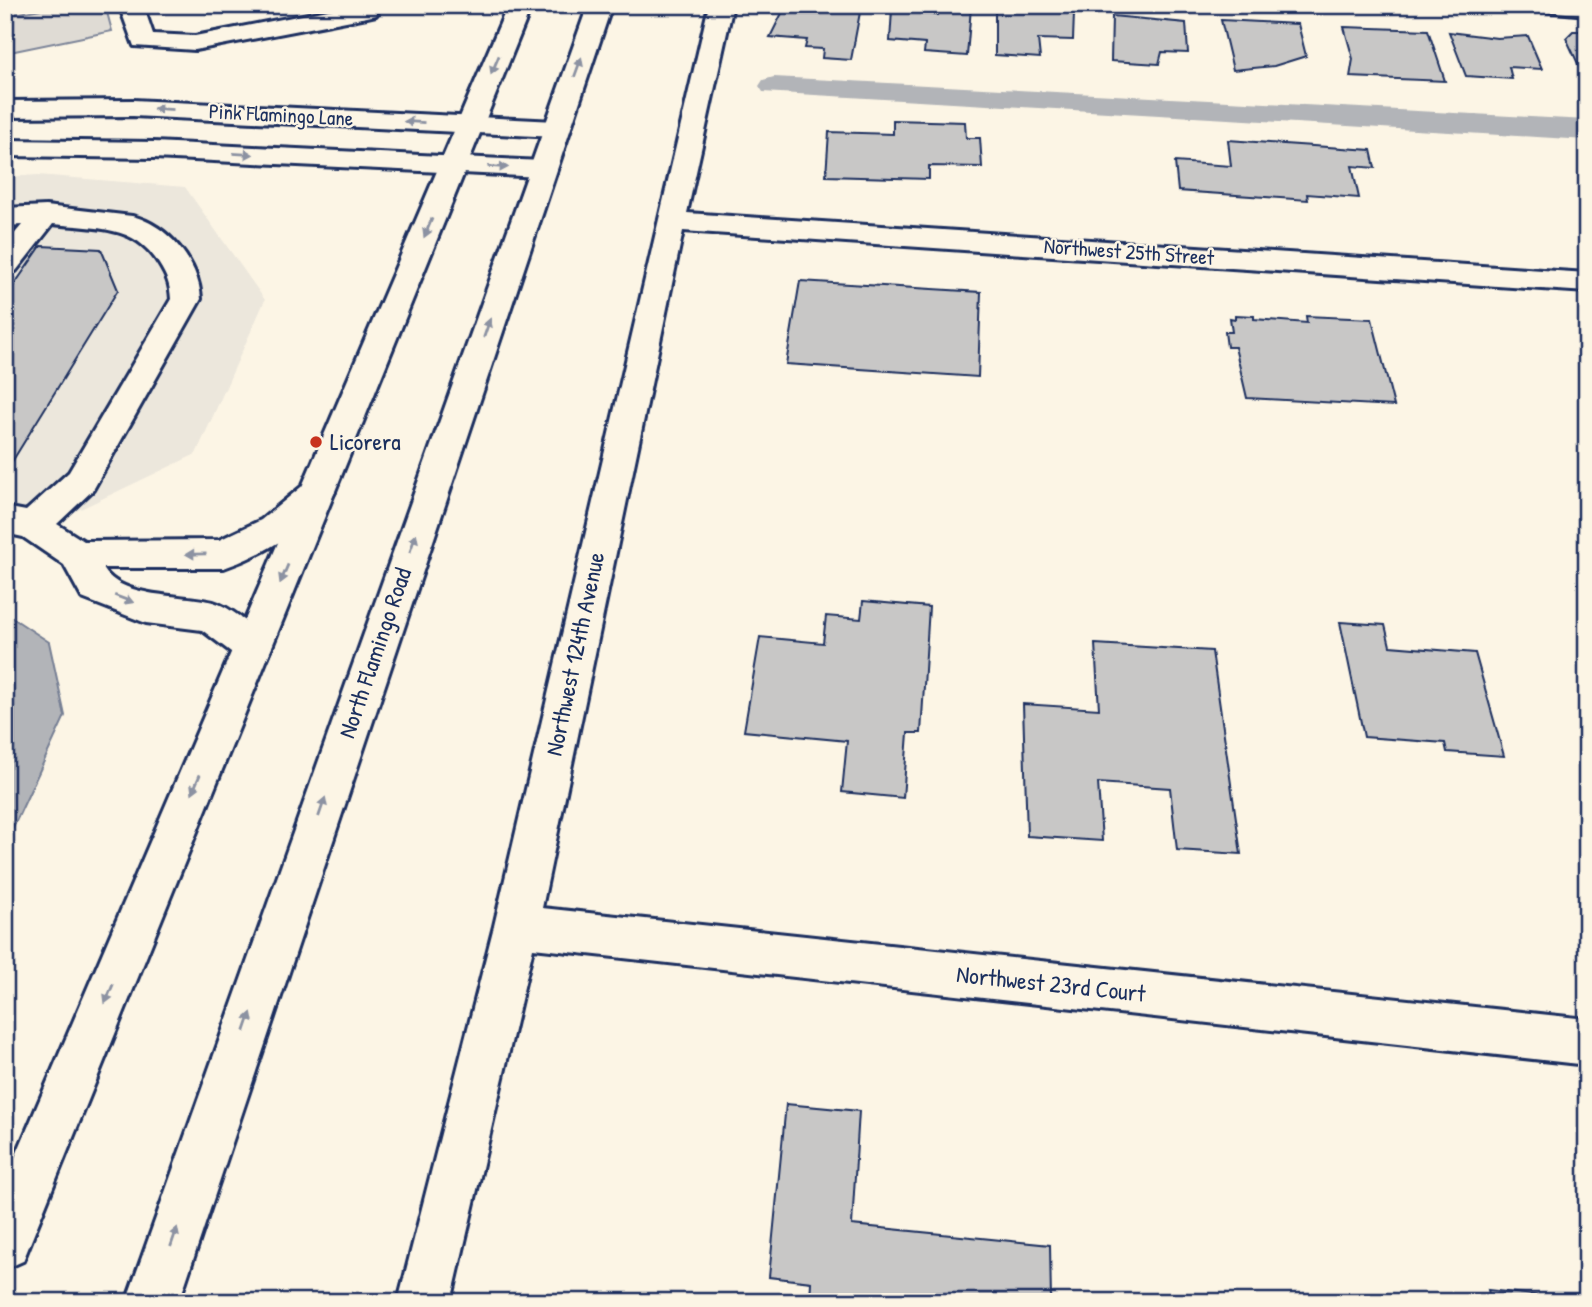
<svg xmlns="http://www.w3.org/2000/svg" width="1592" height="1307" font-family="'Patrick Hand',sans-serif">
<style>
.built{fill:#ece7dc}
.green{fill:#dfdbd4;stroke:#7d8599;stroke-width:2}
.water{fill:#b2b4b8;stroke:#767f94;stroke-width:2}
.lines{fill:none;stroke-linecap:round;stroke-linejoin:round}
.canal{fill:#b2b4b8;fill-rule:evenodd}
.building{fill:#c8c7c6;stroke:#1b2f5e;stroke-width:2}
.minor-casing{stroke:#1b2f5e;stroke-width:6}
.highway-casing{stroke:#1b2f5e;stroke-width:6}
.minor{fill:#fcf5e5;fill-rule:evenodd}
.highway{fill:#fcf5e5;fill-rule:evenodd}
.oneway{fill:#8c92a2}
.poi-dot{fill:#c8321e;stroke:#fcf5e5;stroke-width:2.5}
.labels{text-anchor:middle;stroke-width:5;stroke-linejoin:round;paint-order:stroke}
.far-street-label{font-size:21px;fill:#1b2f5e;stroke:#fcf5e5}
.poi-label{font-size:24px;fill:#1b2f5e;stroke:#fcf5e5;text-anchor:start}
.street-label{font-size:24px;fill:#1b2f5e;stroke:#fcf5e5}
</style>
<rect width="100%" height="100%" fill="#fcf5e5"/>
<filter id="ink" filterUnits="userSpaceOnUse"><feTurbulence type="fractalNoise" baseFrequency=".0143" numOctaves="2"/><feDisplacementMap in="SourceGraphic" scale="14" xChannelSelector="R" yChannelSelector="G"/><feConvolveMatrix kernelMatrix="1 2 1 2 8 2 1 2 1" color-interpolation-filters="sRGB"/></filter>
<g filter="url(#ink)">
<path class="built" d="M38 175 185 187 265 300 196 454 5 545V177Z"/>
<path class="green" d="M60 5H105L112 31 5 53V16Z"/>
<path class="water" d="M5 613 49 642 65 716 5 845Z"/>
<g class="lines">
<path class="canal" d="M774 77 1587 120V140L763 92 759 86 763 80Z"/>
</g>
<path class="building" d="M827 5 861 7 851 60 822 58 823 49 805 48 807 40 770 37 782 13 797 6Z
M939 5 971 7 967 56 924 53 925 44 890 41 892 10 938 15Z
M995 8 1074 13 1073 40 1038 39 1040 58 995 55Z
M1112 16 1186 23 1188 53 1162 52 1159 64 1111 61Z
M1221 20 1298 24 1306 56 1274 66 1233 70Z
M1344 27 1428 30 1445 81 1350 77 1353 59Z
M1573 31H1587V83L1566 38Z
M1449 32 1497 38 1528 36 1542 69 1509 67 1512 79 1466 76Z
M893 120 965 122 966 138H980L982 167 929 166V179L826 176 829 132 893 134Z
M1228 140 1371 150 1375 168 1352 166 1359 198 1307 194 1308 200 1178 191 1175 162 1231 166Z
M41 246 101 249 118 290 5 473V298Z
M800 281 981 292 978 377 786 364Z
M1235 315 1254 316V319L1307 323 1306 316 1372 319 1394 406 1247 398 1235 347H1227L1225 332H1232L1230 318 1235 319Z
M863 601 929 607 921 733H908L903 798 842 792 847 741 744 731 760 637 823 643 826 616 861 619Z
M1340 622 1385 625 1390 646 1475 653 1504 756 1447 752 1445 743 1364 737Z
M1095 644 1212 651 1241 854 1177 850 1170 788 1098 783 1102 841 1027 836 1023 704 1099 709Z
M786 1104 859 1111 852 1225 1050 1245 1051 1302H810L811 1282 769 1277Z
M1488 1290 1587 1301V1302H1491Z"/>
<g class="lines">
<defs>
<path id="minor" d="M119 5H143L153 34 195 36 354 5H382L376 15 367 17 195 50 134 46Z
M709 5H733L687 213 1587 273V292L683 231 542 908 1587 1019V1065L533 948 451 1302H398L494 926Z
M1532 5H1587V15L1535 10Z
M133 100 556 121 565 123 569 129 565 135 556 137 133 116 5 117V101Z
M5 140 154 142 542 161 552 163 556 169 552 175 542 177 154 158 5 156Z
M46 206 132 216C168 225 199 262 201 299L93 490 57 524 84 541 219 540 261 520 306 483 318 479 330 483 335 492C316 525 260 556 224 568H103C120 599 183 594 213 602 227 606 238 616 250 624 260 631 267 636 272 647L267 658 253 662 239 658 202 630 146 623 82 598 64 565 23 537 5 533V507L26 511 69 472 171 299C170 284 167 277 159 264 135 224 96 229 53 224L16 271 5 273V245L22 225 5 226V208Z"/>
<path id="highway" d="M508 5H532L23 1261 5 1269V1181Z
M588 5H612L179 1302H126Z"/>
</defs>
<use href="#minor" class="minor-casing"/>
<use href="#highway" class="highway-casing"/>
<use href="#minor" class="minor"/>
<use href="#highway" class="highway"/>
</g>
<defs><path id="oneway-solid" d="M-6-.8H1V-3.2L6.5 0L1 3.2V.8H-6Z" transform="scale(1.75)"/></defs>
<g class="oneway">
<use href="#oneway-solid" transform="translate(495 65) rotate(113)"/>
<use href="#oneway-solid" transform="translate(578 67) rotate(-70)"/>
<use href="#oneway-solid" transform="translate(163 109) rotate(-177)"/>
<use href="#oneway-solid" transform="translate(414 122) rotate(-177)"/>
<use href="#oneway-solid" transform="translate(243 154) rotate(3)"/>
<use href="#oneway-solid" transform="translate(498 167) rotate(3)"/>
<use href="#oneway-solid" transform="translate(428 228) rotate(113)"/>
<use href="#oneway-solid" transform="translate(487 328) rotate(-71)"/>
<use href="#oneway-solid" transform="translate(413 543) rotate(-71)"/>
<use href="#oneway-solid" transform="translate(196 554) rotate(179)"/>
<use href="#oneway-solid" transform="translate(284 574) rotate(113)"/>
<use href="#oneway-solid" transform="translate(124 599) rotate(21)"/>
<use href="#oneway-solid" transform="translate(196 784) rotate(113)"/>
<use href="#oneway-solid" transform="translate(322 807) rotate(-71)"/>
<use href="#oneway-solid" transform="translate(109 994) rotate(113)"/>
<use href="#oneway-solid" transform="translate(248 1022) rotate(-71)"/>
<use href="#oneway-solid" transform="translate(174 1237) rotate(-71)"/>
</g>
</g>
<circle class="poi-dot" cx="316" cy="442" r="7"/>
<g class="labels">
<g class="far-street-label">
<text transform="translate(281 115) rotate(3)" y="7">Pink Flamingo Lane</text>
<text transform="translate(1129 252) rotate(4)" y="7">Northwest 25th Street</text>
</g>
<g class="poi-label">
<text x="330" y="450">Licorera</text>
</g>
<g class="street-label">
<text transform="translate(375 653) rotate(-71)" y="8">North Flamingo Road</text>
<text transform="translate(575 654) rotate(-78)" y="8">Northwest 124th Avenue</text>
<text transform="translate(1051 984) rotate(6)" y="8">Northwest 23rd Court</text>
</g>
</g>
<rect width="1592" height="1307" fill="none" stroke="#fcf5e5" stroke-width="28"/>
<rect x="14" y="14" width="1564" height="1279" fill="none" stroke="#1b2f5e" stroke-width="2.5" filter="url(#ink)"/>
</svg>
